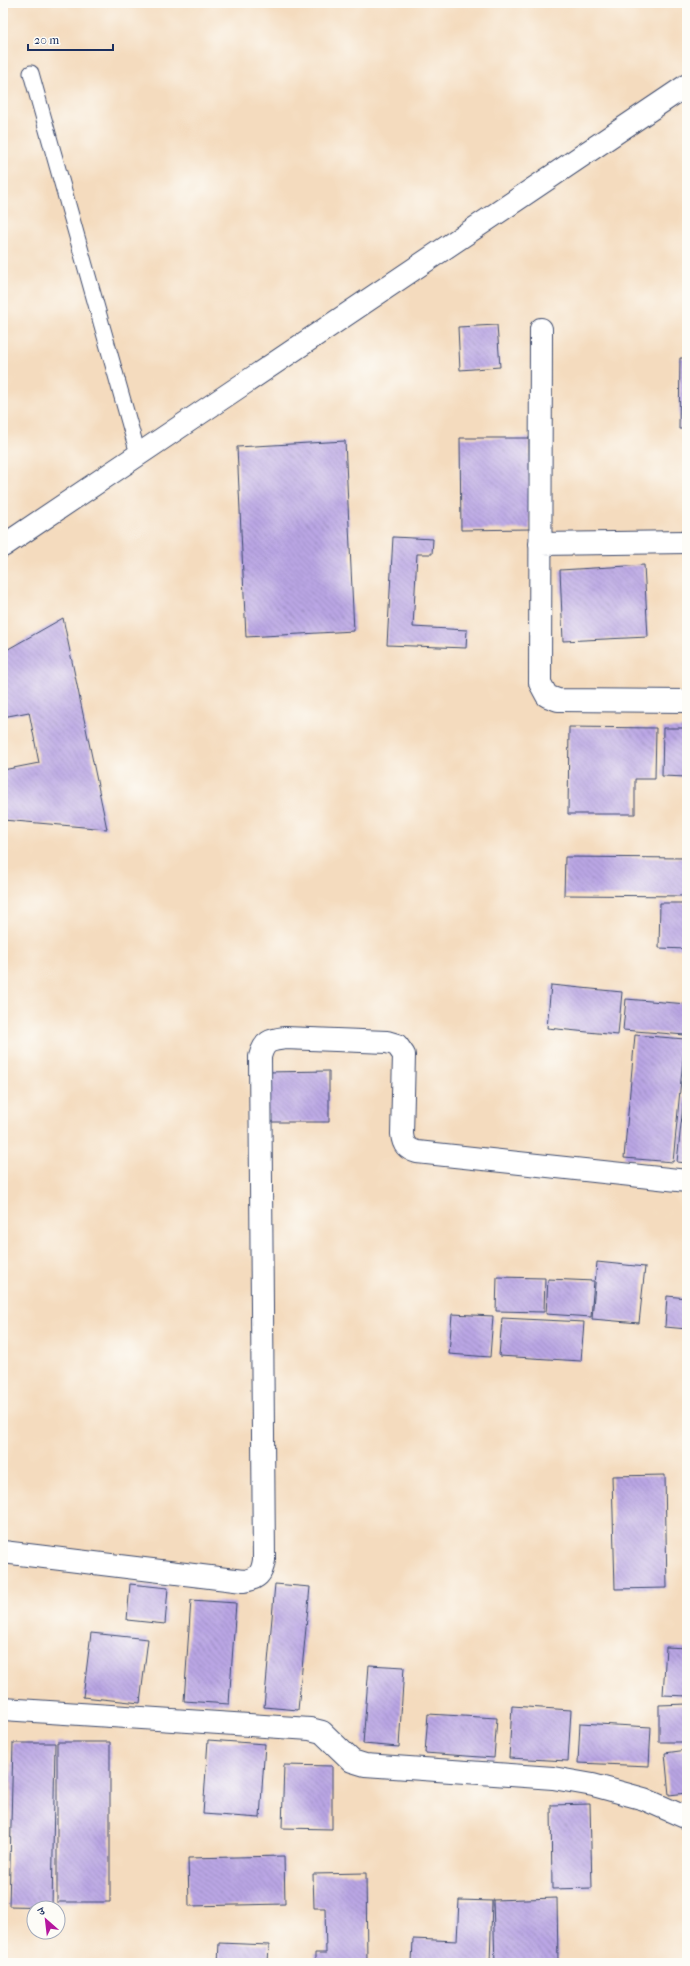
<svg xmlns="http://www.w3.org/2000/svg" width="690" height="1966" font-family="'IM FELL French Canon','Noto Serif Devanagari',serif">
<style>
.building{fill:url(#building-back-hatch)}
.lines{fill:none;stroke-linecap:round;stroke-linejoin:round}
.service-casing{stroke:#3c496c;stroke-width:17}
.minor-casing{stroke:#3c496c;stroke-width:24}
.tertiary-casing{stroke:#3c496c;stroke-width:24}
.service{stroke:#fff;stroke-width:15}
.minor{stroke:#fff;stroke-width:22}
.tertiary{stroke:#fff;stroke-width:22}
</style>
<defs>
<pattern id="building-back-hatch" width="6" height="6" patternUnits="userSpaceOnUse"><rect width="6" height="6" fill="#baa6e4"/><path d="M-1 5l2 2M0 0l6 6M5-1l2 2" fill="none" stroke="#9688bc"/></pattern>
</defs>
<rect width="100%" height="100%" fill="#fdfcf7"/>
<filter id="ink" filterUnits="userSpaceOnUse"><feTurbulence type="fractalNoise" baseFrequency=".025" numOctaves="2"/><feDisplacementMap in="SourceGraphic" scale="8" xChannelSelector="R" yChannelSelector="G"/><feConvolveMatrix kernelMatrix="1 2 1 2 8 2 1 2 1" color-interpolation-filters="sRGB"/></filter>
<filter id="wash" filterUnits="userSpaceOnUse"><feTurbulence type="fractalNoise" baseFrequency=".012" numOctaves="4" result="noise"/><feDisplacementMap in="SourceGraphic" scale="16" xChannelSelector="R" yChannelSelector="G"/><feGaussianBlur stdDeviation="0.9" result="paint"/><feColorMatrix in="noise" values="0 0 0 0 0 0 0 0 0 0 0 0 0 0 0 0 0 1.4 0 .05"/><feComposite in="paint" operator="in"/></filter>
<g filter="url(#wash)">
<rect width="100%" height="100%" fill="#f4dbbe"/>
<g id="blocks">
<path class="building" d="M497 325 500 367 460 370 458 327Z
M680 358H687V429H679Z
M460 438H529L530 529 461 530Z
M345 441 354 631 246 637 237 447Z
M393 537 433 539 432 554H417L413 627 467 630 466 648 387 645Z
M644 565 648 637 563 641 560 570Z
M63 618 107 829 3 820V770L39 763 29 712 3 717V652Z
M569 727 656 728 655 779H635V814H568Z
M663 728H687V777L662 776Z
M565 857 687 858V896L564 895Z
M660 903H687V949L659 948Z
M551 985 622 992 618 1035 547 1028Z
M626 999 687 1004 685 1035 623 1030Z
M635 1035 685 1039 673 1162 624 1158Z
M329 1071V1122H267L266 1072Z
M686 1077H687V1163L677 1162Z
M597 1262 645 1267 639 1323 592 1319Z
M497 1277 545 1278 544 1312 496 1311Z
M548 1279 594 1281 591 1317 546 1314Z
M667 1296 687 1298V1329L665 1327Z
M452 1314 493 1316 490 1357 449 1354Z
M502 1318 584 1322 581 1361 499 1356Z
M665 1475 667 1588 615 1589 612 1476Z
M130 1584 168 1588 165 1624 127 1620Z
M275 1584 310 1587 298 1710 264 1707Z
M191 1600 236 1603 229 1704 184 1701Z
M91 1633 148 1639 140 1703 83 1697Z
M666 1647 687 1648V1696L663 1695Z
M369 1665 404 1667 399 1747 363 1744Z
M687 1704V1742H659V1705Z
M512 1706 571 1710 568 1761 509 1758Z
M428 1714 497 1718 494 1758 425 1753Z
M580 1723 651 1727 649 1766 578 1763Z
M208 1740 265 1744 260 1818 203 1814Z
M57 1742H110V1902H57Z
M13 1743H55L52 1907 9 1906Z
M687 1750V1793L669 1795 665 1753Z
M284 1765 332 1766V1829L282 1828Z
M590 1804 592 1888 552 1889 551 1805Z
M284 1856 285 1904 189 1906 188 1858Z
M366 1873 367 1963H315V1953H326L325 1908H314L313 1874Z
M557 1898 558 1963H495L493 1900Z
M459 1900 492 1901 490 1963H412L413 1939 457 1941Z
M219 1943 269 1945 268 1963H218Z"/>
</g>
</g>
<g filter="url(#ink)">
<use href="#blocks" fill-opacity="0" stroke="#3c496c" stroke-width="1"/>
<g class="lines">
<defs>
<path id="service" d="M31 73 138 454"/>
<path id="minor" d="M541 329 540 683 547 696 558 700 687 701
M540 544 687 542
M3 1552 243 1581C258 1579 262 1574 264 1560L260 1057C264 1041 270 1040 285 1038L387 1042 397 1045 404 1055 402 1134C403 1145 407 1149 417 1152L687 1181
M3 1709 310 1729 322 1732 352 1761 365 1765 553 1778 593 1785 644 1799 687 1818"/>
<path id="tertiary" d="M3 546 687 85"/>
</defs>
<use href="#service" class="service-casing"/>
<use href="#minor" class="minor-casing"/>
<use href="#tertiary" class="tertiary-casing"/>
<use href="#service" class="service"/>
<use href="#minor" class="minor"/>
<use href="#tertiary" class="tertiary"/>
</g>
</g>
<rect width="690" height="1966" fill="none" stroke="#fdfcf7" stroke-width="16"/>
<g transform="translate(46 1920) rotate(332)"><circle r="19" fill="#fdfcf7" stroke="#a3aaba"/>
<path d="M0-3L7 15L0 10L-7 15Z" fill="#b5179e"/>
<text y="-6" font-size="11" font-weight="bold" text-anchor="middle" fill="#1b2f5e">उ</text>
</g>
<path d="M28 44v6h85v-6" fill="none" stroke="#1b2f5e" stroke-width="2"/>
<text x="34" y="44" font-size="12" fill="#1b2f5e" stroke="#fdfcf7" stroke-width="3" paint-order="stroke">20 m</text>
</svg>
